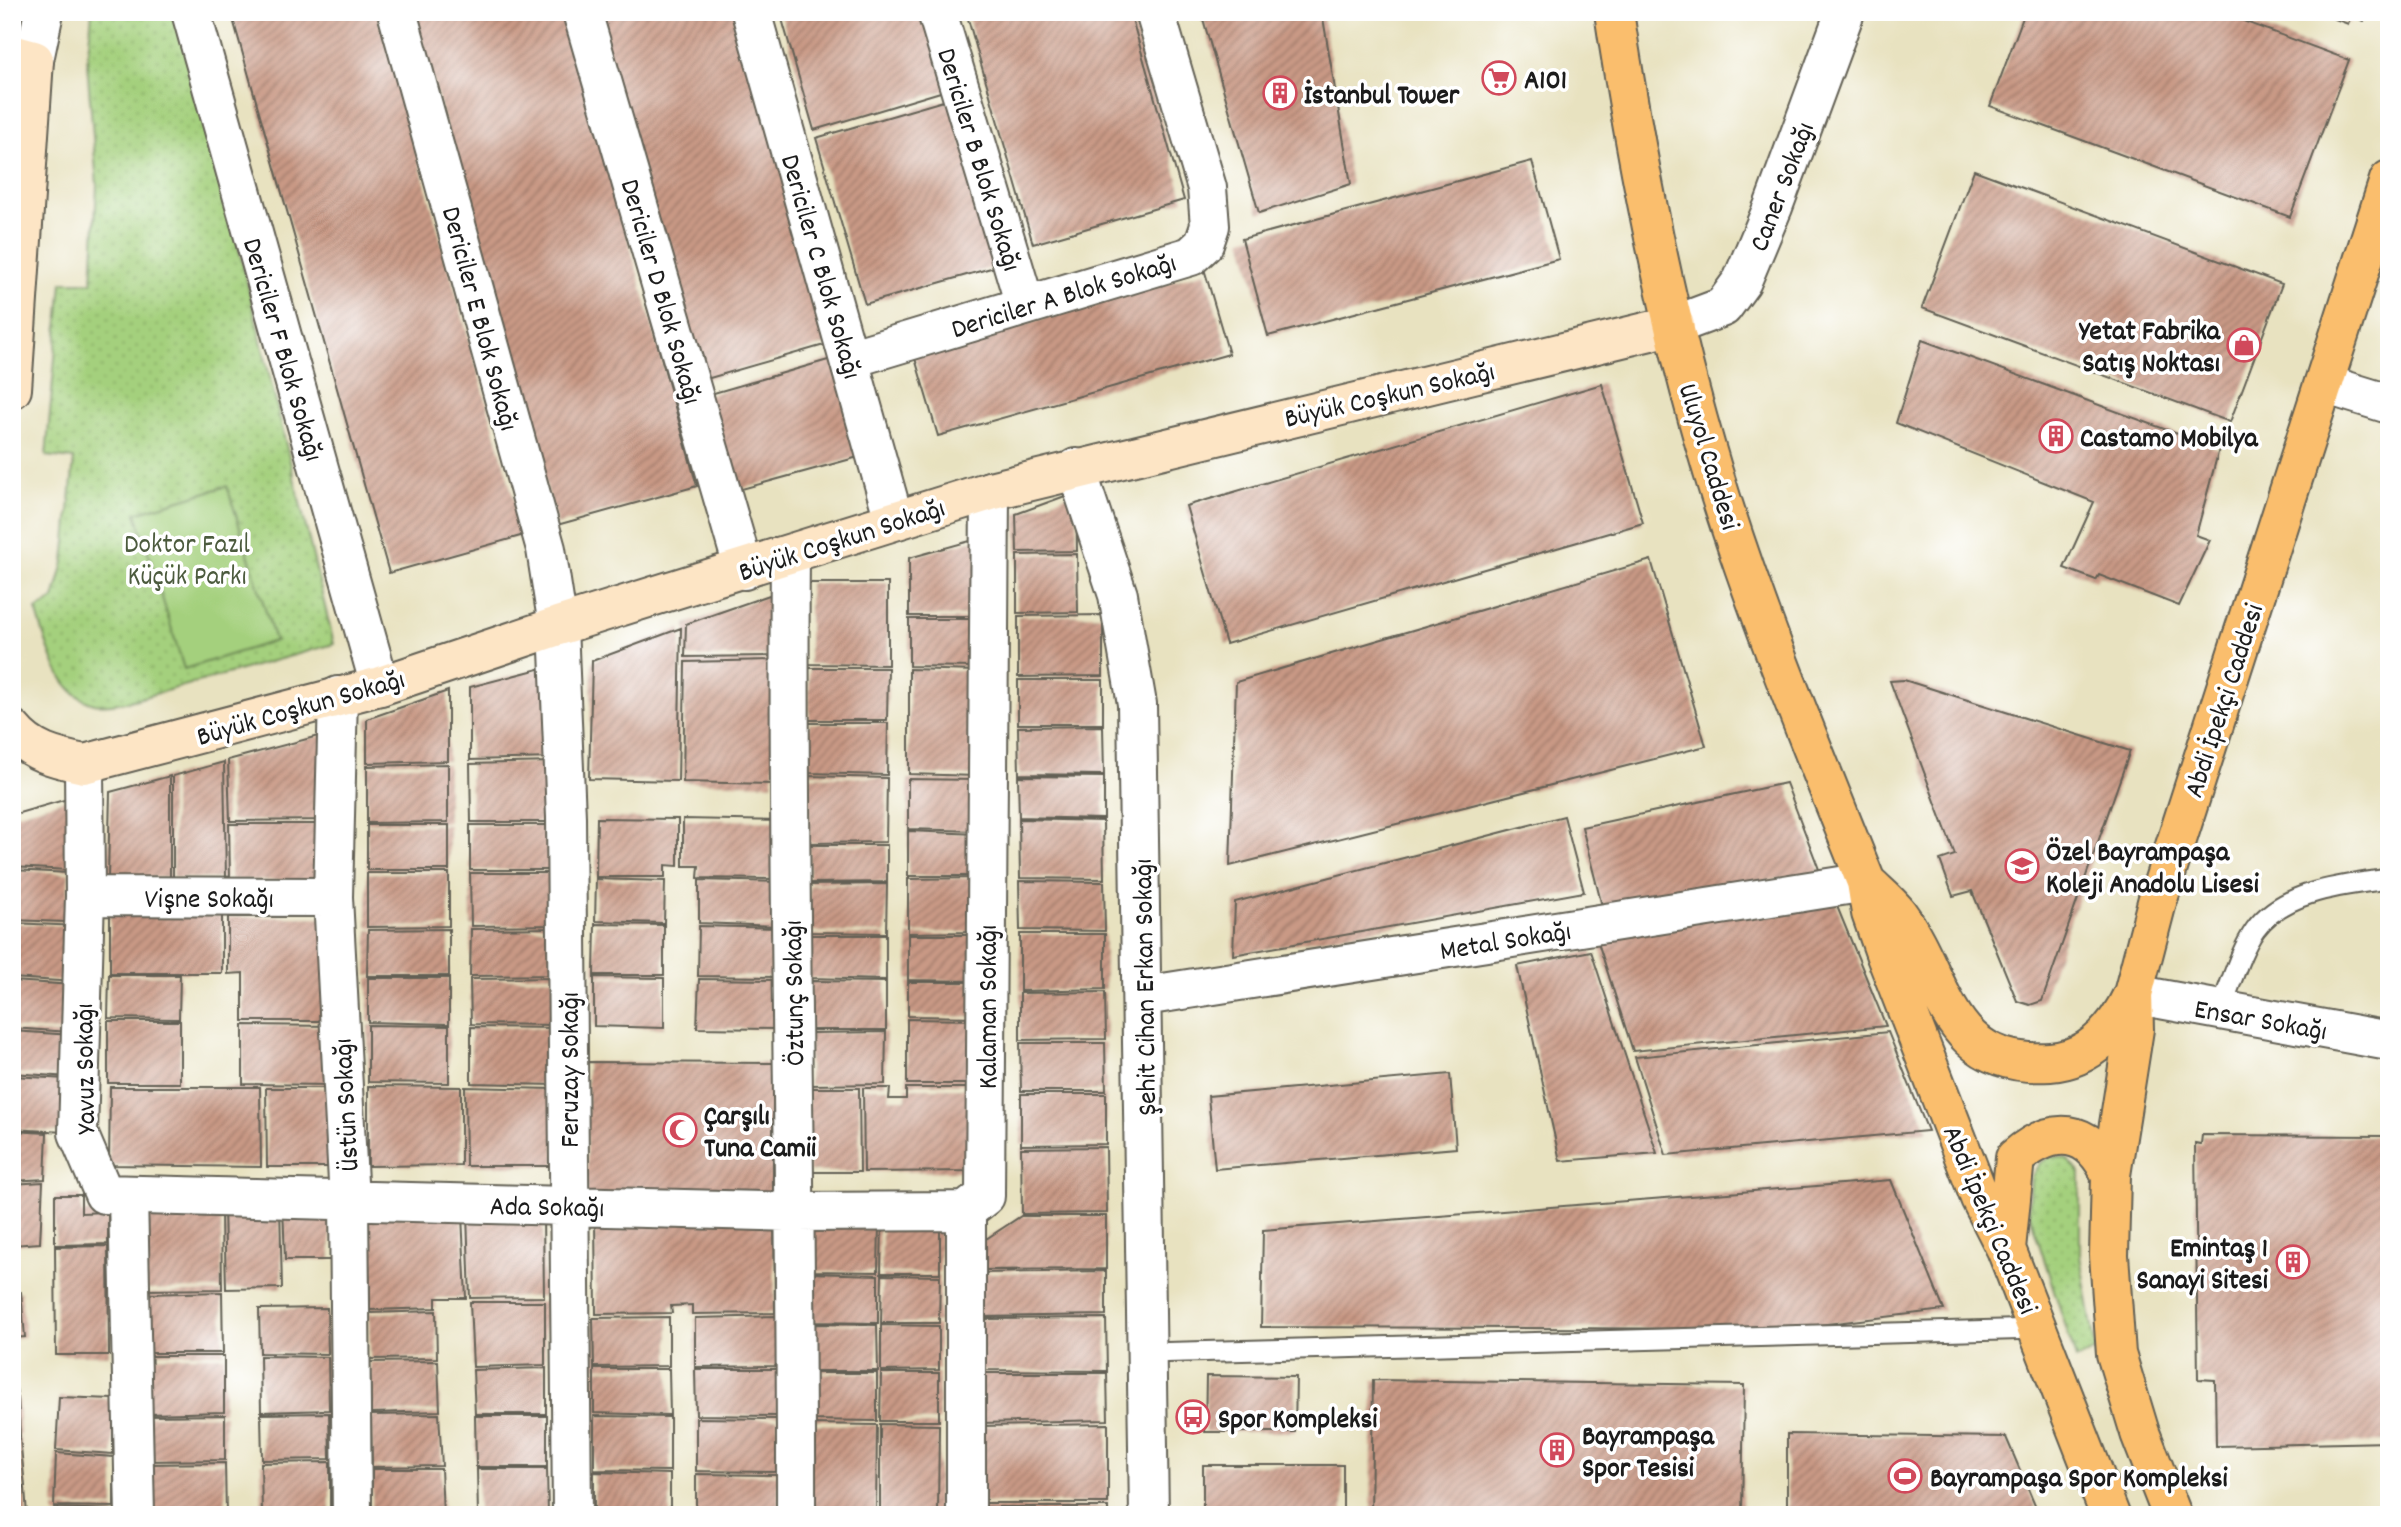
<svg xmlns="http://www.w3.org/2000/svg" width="2401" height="1527" font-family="Dekko,sans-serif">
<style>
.grass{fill:url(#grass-dots);stroke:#60764c;stroke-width:2}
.garden{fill:#a4d07d;stroke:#60764c;stroke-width:2}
.building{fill:url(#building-hatch)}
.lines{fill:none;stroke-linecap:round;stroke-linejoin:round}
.lane-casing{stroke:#636155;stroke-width:23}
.street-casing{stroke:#636155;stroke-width:42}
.secondary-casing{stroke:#636155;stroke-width:42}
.primary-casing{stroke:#636155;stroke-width:42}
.lane{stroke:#fff;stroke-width:19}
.street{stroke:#fff;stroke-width:38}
.secondary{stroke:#fde5c5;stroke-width:38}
.primary{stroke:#fabe6d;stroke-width:38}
.labels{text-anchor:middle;stroke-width:7;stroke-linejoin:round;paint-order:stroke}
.poi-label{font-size:28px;font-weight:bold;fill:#1c1c1c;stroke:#fff;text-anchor:start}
.street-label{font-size:28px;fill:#1c1c1c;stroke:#fff}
.park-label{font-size:28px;fill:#4c5b3e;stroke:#fff}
</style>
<defs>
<pattern id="grass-dots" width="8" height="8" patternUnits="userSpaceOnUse" patternTransform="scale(1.75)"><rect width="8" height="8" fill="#a4d07d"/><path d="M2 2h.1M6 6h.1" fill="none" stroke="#8db26b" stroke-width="1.8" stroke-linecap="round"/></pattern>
<pattern id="building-hatch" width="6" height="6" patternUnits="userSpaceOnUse" patternTransform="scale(1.75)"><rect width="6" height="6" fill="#c99985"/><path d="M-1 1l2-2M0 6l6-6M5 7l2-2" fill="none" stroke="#a27c6c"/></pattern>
</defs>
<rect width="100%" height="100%" fill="#fff"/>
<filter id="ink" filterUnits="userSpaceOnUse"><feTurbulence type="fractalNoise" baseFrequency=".0143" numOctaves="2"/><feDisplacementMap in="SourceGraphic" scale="14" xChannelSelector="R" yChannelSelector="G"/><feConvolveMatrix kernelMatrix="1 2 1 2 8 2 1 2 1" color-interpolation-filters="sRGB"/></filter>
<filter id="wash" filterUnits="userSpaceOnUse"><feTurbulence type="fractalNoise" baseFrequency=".00686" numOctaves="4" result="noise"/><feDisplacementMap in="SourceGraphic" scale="28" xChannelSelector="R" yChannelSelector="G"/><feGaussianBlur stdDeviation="1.57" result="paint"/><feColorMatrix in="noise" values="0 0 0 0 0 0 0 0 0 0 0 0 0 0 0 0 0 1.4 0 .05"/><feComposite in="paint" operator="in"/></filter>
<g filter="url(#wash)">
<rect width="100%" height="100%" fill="#e8e2c0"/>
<path class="grass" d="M92 12H182L334 644 126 702C117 703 103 706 94 704 56 693 47 642 36 610L54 599 64 562 74 459 46 456 62 282H92L97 185 87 63Z
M2052 1156 2066 1158 2080 1173V1256L2096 1351 2076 1359 2029 1212 2031 1177 2040 1163Z"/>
<path class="garden" d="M227 486 275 641 184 669 136 513Z"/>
<g id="blocks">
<path class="building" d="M231 12H377L524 535 389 573Z
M414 12H565L697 486 557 525Z
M593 12H739L831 343 696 382Z
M780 12H925L947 90 814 130Z
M966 12H1130L1184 200 1033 244Z
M1201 12H1322L1351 184 1259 213Z
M2025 12H2219L2349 60 2290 217 1990 106Z
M2317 12H2367L2364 21 2351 16 2348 24Z
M950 99 998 266 865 304 816 138Z
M1532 161 1559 259 1268 336 1242 239Z
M1974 170 2282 284 2230 422 1922 308Z
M1205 272 1229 354 938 436 914 355Z
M1922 340 2219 449 2196 535 2210 540 2179 606 2099 575 2096 580 2064 568 2094 502 1896 423Z
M835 358 862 456 727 493 700 397Z
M1602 384 1643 523 1226 644 1186 506Z
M1076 492 1077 551 1017 552 1016 514Z
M977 539 976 616H909V558Z
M1077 554 1078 612 1017 613V555Z
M1651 560 1706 746 1230 866 1236 682Z
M809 583H888V665L809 664Z
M778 592 776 656 685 657 686 624Z
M1103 615V676L1018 677V616Z
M909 619H976L977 667 909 666Z
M681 628 678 781 589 779 592 661Z
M776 660 773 784 683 782 685 662Z
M554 665V758L470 760V687Z
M809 668H888L887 720H809Z
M909 669 976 671 977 776 909 774Z
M1018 680H1103V724H1018Z
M1904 680 2130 751 2042 1001 2030 1005 2017 1001 1972 891 1953 896 1940 860 1955 855 1890 681Z
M448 691V761L367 763V719Z
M809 723H888L887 775 809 773Z
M1103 726 1104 775 1019 774 1018 727Z
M333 732 332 820 230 821 228 760Z
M224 762 226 879 173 878V776Z
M554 762V822H471L470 764Z
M448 764V822L367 823V766Z
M170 776V878L108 877 110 792Z
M809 776 887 778 886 842 809 843Z
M1018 776 1104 777V819L1019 817Z
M908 779 977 780V831L908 829Z
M1786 783 1820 872 1602 906 1582 827Z
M74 797 69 870 12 867V815Z
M1564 816 1584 892 1233 955 1235 902Z
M597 818 678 819V866L665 865V877H596Z
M683 819 781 821 780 879 698 878 699 866H683Z
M1019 819 1103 821 1104 879 1020 878Z
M229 824H331L330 882 230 880Z
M367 825H449V870H367Z
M470 825H554V870H470Z
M908 831 977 834V876H908Z
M809 845H887V882L809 883Z
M12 870 69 873 66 922 12 920Z
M367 873H449V926L367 927Z
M470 873H554L555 925 471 926Z
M977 878V932L908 933V879Z
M596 879 665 881 664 923 595 921Z
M699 880 780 882 779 926 699 923Z
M1019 881 1104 882 1105 931 1020 930Z
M887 884 886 933 809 932V885Z
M1834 899 1886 1026 1633 1051 1595 933Z
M110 914 222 916V973H110Z
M228 917H334L333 1021H243V973L228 974Z
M12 923 79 926 75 982 12 978Z
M595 924 664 925V975H594Z
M699 926 779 928 778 977 698 976Z
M554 928 555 975 470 976 471 929Z
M449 929V976H367L368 930Z
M1020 934H1105V989L1020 991Z
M809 935H886V980L809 978Z
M908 935H977V981L908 980Z
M1591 951 1657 1153 1560 1161 1517 966Z
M109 975H180L179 1019 108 1018Z
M594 977 664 978V1028L594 1026Z
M368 978H449V1024L368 1022Z
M554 978 555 1025 471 1024 470 979Z
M699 979 778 980V1029L697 1028Z
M12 981 73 985 70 1032 12 1028Z
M809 981 886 982V1030H809Z
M908 982H977V1017L908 1016Z
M1105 992 1106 1039 1020 1040V993Z
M907 1019 977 1020V1084H907Z
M108 1021H180V1083H108Z
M243 1025 333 1026V1085L243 1084Z
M368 1025 449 1026V1083L368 1082Z
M471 1027 555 1028V1085L471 1083Z
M12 1031 72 1035 69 1077 12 1073Z
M886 1032 885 1084 809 1085V1033Z
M1888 1032 1928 1131 1666 1155 1635 1057Z
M1020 1043H1105L1106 1091H1021Z
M587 1062 773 1063V1197H587Z
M1450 1074 1456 1148 1215 1169 1208 1096Z
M12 1076 67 1079 64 1132 12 1129Z
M368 1086 461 1087V1165L368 1166Z
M110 1087H260L261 1167 109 1165Z
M465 1087 555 1089V1166H466Z
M266 1088H333L332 1167H267Z
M808 1088H859L860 1172H809Z
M863 1088H890L889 1099H906V1088H976V1171L864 1172Z
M1021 1094H1106V1144L1021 1145Z
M12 1131 47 1133 45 1179 12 1181Z
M2202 1135 2389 1136V1442L2216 1446 2215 1380 2198 1379 2195 1143 2201 1144Z
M1106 1147 1107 1213 1022 1214 1021 1148Z
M1891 1180 1944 1310 1785 1329 1261 1327 1263 1230Z
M43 1182 40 1243 12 1245V1184Z
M55 1195H81V1213L108 1212V1244L55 1245Z
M330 1204 331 1260H285L283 1205Z
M224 1206H280L282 1288 226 1289Z
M221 1207 222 1289 145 1290 144 1208Z
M543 1214 544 1297 470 1298 467 1215Z
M462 1215 466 1298H436V1308L370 1310 368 1217Z
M774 1216 775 1313 692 1314V1305L671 1306 672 1313 596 1314 595 1217Z
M1021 1216H1106V1269L978 1270 977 1245Z
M810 1220 879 1221 878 1272 810 1271Z
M882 1220 940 1221V1273H881Z
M108 1246 109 1355H56L55 1247Z
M1106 1271V1315L978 1317 977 1273Z
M809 1273 878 1275V1323L809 1322Z
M882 1275 940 1276 939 1323H881Z
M21 1292 25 1337 12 1338V1293Z
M222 1292 223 1353H145V1294Z
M470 1302H545V1365L473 1367Z
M327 1308 328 1354 260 1353 259 1309Z
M436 1311 437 1358 370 1359 369 1313Z
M778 1316V1366L695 1367V1318Z
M669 1317V1366L594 1367 593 1318Z
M1106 1318 1107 1371 979 1370 978 1319Z
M809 1324 877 1325 878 1371H809Z
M881 1325 939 1326V1370L881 1371Z
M146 1356H224V1412L147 1414Z
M260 1356 328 1357 329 1410 261 1412Z
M12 1359 17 1395H12Z
M438 1361 440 1411 371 1413 370 1362Z
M546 1368V1414H475L473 1370Z
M594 1369H669L670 1415 594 1413Z
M695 1369H778V1416L696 1415Z
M809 1373H877V1421L808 1420Z
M881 1373H939V1421H880Z
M979 1373H1107L1108 1420 979 1423Z
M1206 1376 1296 1377 1295 1432H1205Z
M1373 1380 1744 1385 1742 1515H1371Z
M59 1397 113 1399V1454L56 1450Z
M12 1398H18L20 1436 12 1437Z
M329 1413 330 1459 262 1460 261 1414Z
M439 1414 442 1466 372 1467 371 1415Z
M225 1415V1460L147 1461V1416Z
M475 1416H547V1467H476Z
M594 1416 670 1417V1471L594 1470Z
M696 1418 778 1419V1472L696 1471Z
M808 1424 877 1425 876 1515H808Z
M880 1424 939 1425 938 1515H880Z
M1108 1424V1503H980L979 1426Z
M1787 1434 2006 1437 2039 1515H1787Z
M20 1438 25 1486 12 1487V1439Z
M56 1453 114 1457V1507L54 1506Z
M330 1462V1515H262L261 1463Z
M225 1463 226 1515H148L147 1464Z
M1203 1465H1343V1515H1203Z
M372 1469H441L443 1515H372Z
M477 1469H547L548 1515H478Z
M594 1472 670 1474V1515H594Z
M696 1474 779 1475V1515H696Z
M25 1488 27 1515H12V1489Z
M980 1507H1108V1515H980Z
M54 1508 114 1510V1515H54Z"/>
</g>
</g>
<g filter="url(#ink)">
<use href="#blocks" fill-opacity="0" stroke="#636155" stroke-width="2"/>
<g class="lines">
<defs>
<path id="lane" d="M2220 1010C2231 985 2239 953 2255 930 2283 890 2345 885 2389 879
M1148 1353 2039 1329"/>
<path id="street" d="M191 12 380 686
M397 12 546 549 558 626 566 817 572 1515
M582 12 744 570
M751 12 894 520
M937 12 1025 305
M34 60 44 12
M1675 325 1723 307 1742 281 1773 207 1845 12
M849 359 1191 256 1204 244 1210 226 1207 188 1155 12
M2324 384 2389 404
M1076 468 1118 595 1137 704 1149 1515
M790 556C787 875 797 1195 796 1515
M338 696 333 897 349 1201 352 1515
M84 764 85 896 78 1133 104 1194 797 1212 966 1211
M85 896 333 897
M2133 994 2389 1041
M1144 996 1866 882
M128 1196 135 1515
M966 1211 985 1196 990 491
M966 1515V1211"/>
<path id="secondary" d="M12 54 34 60 12 389
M12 729C31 753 56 758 84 764L380 686 558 626 990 491 1675 325"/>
<path id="primary" d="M1614 12C1637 166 1668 322 1713 472 1755 611 1812 747 1866 882L1871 913 1886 956 1980 1198 2006 1249 2110 1515
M1868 884C1877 893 1890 903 1898 914 1946 980 1944 1069 2050 1062 2091 1059 2117 1028 2133 994
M2006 1249 2015 1158C2053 1125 2089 1127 2111 1175
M2172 1515 2140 1433 2116 1354 2109 1255 2111 1175 2134 1029 2133 994 2157 902 2389 180"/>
</defs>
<use href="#lane" class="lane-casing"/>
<use href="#street" class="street-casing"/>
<use href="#secondary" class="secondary-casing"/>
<use href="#primary" class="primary-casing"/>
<use href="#lane" class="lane"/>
<use href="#street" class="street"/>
<use href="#secondary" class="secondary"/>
<use href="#primary" class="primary"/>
</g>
</g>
<defs>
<symbol id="supermarket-ring" viewBox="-11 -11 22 22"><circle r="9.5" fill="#fff" stroke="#d1495b" stroke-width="1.5"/><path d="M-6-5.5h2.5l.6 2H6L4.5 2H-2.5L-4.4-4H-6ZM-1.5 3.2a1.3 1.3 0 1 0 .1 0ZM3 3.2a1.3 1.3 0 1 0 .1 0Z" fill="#d1495b"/></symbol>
<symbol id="building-ring" viewBox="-11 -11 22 22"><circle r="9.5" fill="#fff" stroke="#d1495b" stroke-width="1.5"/><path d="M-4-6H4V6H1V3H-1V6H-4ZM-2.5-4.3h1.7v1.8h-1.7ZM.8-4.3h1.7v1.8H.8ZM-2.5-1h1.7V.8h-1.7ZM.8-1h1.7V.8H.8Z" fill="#d1495b"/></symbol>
<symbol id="shop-ring" viewBox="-11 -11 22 22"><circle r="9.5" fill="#fff" stroke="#d1495b" stroke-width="1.5"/><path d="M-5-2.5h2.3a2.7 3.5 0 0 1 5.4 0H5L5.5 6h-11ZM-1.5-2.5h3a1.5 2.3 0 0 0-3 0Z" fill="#d1495b"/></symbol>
<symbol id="school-ring" viewBox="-11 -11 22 22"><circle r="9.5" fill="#fff" stroke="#d1495b" stroke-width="1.5"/><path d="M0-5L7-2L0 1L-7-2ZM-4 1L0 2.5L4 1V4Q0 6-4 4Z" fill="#d1495b"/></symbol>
<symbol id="mosque-ring" viewBox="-11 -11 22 22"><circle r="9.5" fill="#fff" stroke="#d1495b" stroke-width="1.5"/><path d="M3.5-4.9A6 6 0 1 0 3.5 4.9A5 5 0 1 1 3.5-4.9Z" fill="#d1495b"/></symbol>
<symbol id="bus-ring" viewBox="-11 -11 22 22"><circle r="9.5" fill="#fff" stroke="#d1495b" stroke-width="1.5"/><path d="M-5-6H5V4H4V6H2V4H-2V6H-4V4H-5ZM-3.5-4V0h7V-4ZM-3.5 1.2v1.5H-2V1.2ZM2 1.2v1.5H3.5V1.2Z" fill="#d1495b"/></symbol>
<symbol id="stadium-ring" viewBox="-11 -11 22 22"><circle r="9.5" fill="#fff" stroke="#d1495b" stroke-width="1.5"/><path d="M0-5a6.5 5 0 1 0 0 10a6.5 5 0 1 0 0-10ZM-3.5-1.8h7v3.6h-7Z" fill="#d1495b"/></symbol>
</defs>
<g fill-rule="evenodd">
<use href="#supermarket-ring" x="1480" y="59" width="38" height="38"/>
<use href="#building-ring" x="1261" y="74" width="38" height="38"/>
<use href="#shop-ring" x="2225" y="326" width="38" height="38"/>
<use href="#building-ring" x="2037" y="417" width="38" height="38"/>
<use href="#school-ring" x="2003" y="847" width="38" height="38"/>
<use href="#mosque-ring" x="661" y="1111" width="38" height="38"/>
<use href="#building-ring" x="2274" y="1243" width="38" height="38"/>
<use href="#bus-ring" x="1174" y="1398" width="38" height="38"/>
<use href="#building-ring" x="1538" y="1431" width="38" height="38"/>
<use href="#stadium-ring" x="1886" y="1457" width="38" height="38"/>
</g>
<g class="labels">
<g class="poi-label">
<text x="1524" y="88">A101</text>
<text x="1304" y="103">İstanbul Tower</text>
<text x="2220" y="339" text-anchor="end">Yetat Fabrika<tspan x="2220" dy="32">Satış Noktası</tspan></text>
<text x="2080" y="446">Castamo Mobilya</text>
<text x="2046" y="860">Özel Bayrampaşa<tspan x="2046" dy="32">Koleji Anadolu Lisesi</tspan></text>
<text x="704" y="1124">Çarşılı<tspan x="704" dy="32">Tuna Camii</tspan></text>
<text x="2268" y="1256" text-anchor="end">Emintaş 1<tspan x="2268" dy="32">Sanayi Sitesi</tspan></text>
<text x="1218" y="1427">Spor Kompleksi</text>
<text x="1582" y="1444">Bayrampaşa<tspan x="1582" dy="32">Spor Tesisi</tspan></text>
<text x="1930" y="1486">Bayrampaşa Spor Kompleksi</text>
</g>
<g class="street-label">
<text transform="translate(981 159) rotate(73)" y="10">Dericiler B Blok Sokağı</text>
<text transform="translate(1780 186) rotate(-69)" y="10">Caner Sokağı</text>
<text transform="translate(823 266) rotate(74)" y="10">Dericiler C Blok Sokağı</text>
<text transform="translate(663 291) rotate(74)" y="10">Dericiler D Blok Sokağı</text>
<text transform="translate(1063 294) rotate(-17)" y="10">Dericiler A Blok Sokağı</text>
<text transform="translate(482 318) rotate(75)" y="10">Dericiler E Blok Sokağı</text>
<text transform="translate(285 349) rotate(74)" y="10">Dericiler F Blok Sokağı</text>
<text transform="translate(1389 393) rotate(-13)" y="10">Büyük Coşkun Sokağı</text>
<text transform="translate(1711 456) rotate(73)" y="10">Uluyol Caddesi</text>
<text transform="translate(841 538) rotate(-18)" y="10">Büyük Coşkun Sokağı</text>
<text transform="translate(2222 700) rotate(-72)" y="10">Abdi İpekçi Caddesi</text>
<text transform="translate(300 706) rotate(-16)" y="10">Büyük Coşkun Sokağı</text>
<text x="209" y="907">Vişne Sokağı</text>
<text transform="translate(1505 939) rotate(-9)" y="10">Metal Sokağı</text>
<text transform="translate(1143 987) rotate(-91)" y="10">Şehit Cihan Erkan Sokağı</text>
<text transform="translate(792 993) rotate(-91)" y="10">Öztunç Sokağı</text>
<text transform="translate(986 1007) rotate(-90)" y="10">Kalaman Sokağı</text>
<text transform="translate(2261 1018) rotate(10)" y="10">Ensar Sokağı</text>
<text transform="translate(83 1069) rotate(-91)" y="10">Yavuz Sokağı</text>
<text transform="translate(568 1070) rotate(-90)" y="10">Feruzay Sokağı</text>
<text transform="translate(344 1105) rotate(-93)" y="10">Üstün Sokağı</text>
<text transform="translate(547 1205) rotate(1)" y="10">Ada Sokağı</text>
<text transform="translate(1992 1219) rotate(67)" y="10">Abdi İpekçi Caddesi</text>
</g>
<g class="park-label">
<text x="187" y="552">Doktor Fazıl<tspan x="187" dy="32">Küçük Parkı</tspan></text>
</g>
</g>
<rect width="2401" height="1527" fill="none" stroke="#fff" stroke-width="42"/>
</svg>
